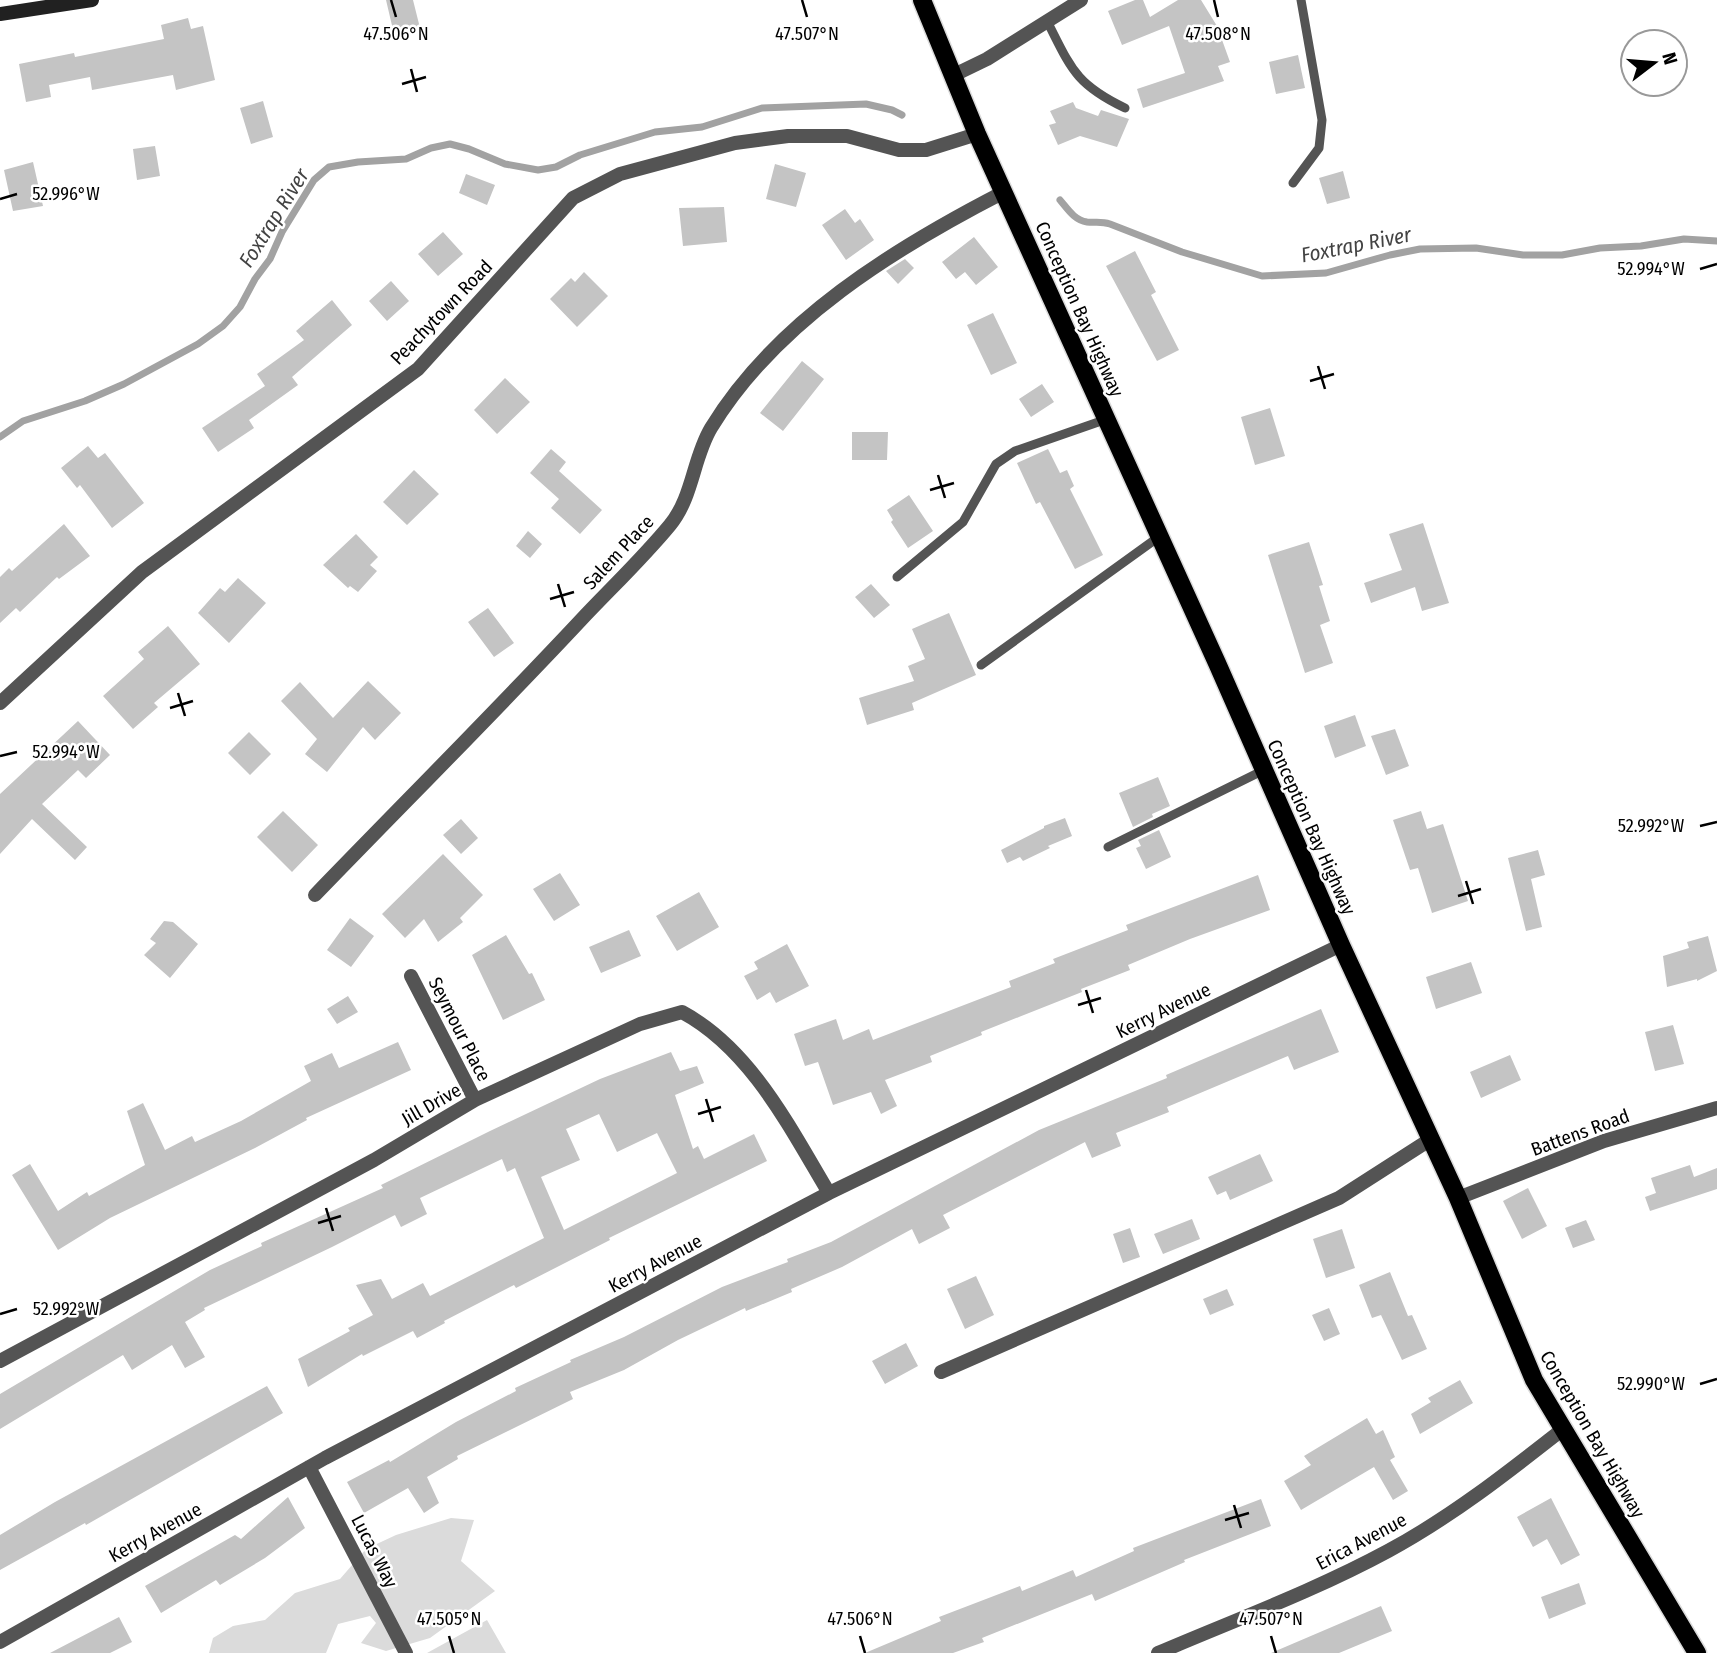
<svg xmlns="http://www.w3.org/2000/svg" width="1717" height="1653" font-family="'Fira Sans Condensed',sans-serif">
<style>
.green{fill:#dbdbdb}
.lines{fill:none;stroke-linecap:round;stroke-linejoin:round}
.stream{stroke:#a2a2a2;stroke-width:7}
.building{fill:#c4c4c4;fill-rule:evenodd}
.primary-casing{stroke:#dbdbdb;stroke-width:21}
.service{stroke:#545454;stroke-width:9}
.minor{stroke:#545454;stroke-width:14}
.secondary{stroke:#212121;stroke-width:14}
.primary{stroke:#000;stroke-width:18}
.ticks{fill:none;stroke:#000;stroke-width:2.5}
.labels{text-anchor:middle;stroke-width:5;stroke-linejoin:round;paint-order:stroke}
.street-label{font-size:19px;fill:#000;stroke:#fff}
.water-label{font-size:21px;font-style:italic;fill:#434343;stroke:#fff}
.ticks-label{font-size:18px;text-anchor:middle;fill:#000;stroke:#fff;stroke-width:5;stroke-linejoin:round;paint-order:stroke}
</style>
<rect width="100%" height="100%" fill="#fff"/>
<path class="green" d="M451 1518 474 1520 461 1561 495 1591 430 1638 386 1651 361 1643 376 1623 370 1616 338 1624 326 1653H209L213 1638 233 1626 265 1620 295 1593 340 1579 366 1549 396 1535Z
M487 1620 506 1653H427Z"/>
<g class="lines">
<path class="stream" d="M1060 200C1067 208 1074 220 1087 222 1095 223 1101 221 1110 224L1182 252 1262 276 1326 273 1390 255 1420 249 1476 248 1523 255H1562L1600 248 1641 246 1684 239 1717 241
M0 437 23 421 85 401 124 384 198 344 223 326 240 307 255 279 270 259 282 232 314 180 329 167 358 162 406 159 431 148 450 144 469 149 505 164 538 170 556 167 580 155 655 132 702 127 762 108 866 104 892 110 902 115"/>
</g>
<path class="building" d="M386 0H413L420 28 394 34Z
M1135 0H1143L1150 17 1178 0H1201L1217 26 1230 62 1218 66 1224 81 1143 108 1137 89 1185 73 1169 26 1122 45 1108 11Z
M188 18 191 29 203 26 215 80 176 90 173 75 92 90 90 77 49 85 51 97 26 102 19 64 74 53 75 57 164 39 161 25Z
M1298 55 1305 88 1276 94 1269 62Z
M263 101 273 137 251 144 240 108Z
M1073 102 1076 108 1098 116 1101 110 1129 119 1117 147 1080 136 1058 145 1049 125 1056 123 1050 111Z
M155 146 160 176 137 180 133 149Z
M33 162 43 206 13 211 4 170Z
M775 164 806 173 796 207 766 199Z
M1343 171 1350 198 1327 204 1319 178Z
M466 174 495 185 487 205 459 193Z
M724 207 727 242 683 246 679 208Z
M845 209 855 223 860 219 874 240 846 260 822 225Z
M443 232 463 254 438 276 418 254Z
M974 237 998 267 976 285 965 272 956 279 942 262Z
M1135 251 1156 292 1151 295 1179 350 1157 361 1106 266Z
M905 259 914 268 898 284 886 271Z
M584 272 608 296 577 327 550 299 571 278 575 282Z
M391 281 409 301 387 321 369 301Z
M332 300 352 325 292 377 298 385 249 420 254 428 218 452 202 428 265 386 257 374 304 340 296 331Z
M993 313 1017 363 991 375 967 325Z
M802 361 824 379 783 431 760 413Z
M505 378 530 402 497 434 474 410Z
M1042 384 1054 402 1031 417 1019 399Z
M1270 408 1285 456 1255 465 1241 417Z
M852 432H888L887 460H852Z
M88 446 98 458 105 453 144 503 112 528 80 485 77 488 61 468Z
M551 449 566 462 559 471 602 510 580 534 551 508 559 499 530 473Z
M1048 449 1060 473 1067 470 1074 486 1070 489 1103 555 1075 569 1040 502 1036 504 1017 463Z
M414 470 439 494 407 525 383 502Z
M909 495 933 531 908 548 891 522 893 520 887 510Z
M1423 523 1449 603 1422 611 1415 587 1371 603 1364 583 1402 570 1389 534Z
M64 524 90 556 59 579 57 577 20 612 16 608 0 623V577L9 568 12 571Z
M528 531 542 544 530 558 516 546Z
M356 534 378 557 370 565 377 571 358 592 350 586 348 588 323 565Z
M1309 542 1323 585 1319 586 1330 621 1320 625 1333 663 1305 673 1268 555Z
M238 578 266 603 229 643 198 613 220 588 225 592Z
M871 584 890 605 874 618 855 597Z
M488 608 514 643 494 657 468 622Z
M949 613 976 675 912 703 914 710 867 725 859 698 914 681 908 666 925 659 912 629Z
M168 626 200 664 154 703 158 707 133 729 103 696 144 659 138 652Z
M368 681 401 713 375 740 363 727 327 772 305 754 317 739 281 701 300 682 333 718Z
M1355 715 1366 746 1335 758 1324 726Z
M78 721 110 755 86 778 78 770 42 804 87 847 75 860 32 819 0 854V794Z
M1395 729 1409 766 1386 775 1371 736Z
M249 732 271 754 250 775 228 753Z
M1158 777 1170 806 1152 814 1153 817 1133 827 1119 793Z
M283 811 318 845 292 872 257 837Z
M1421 811 1427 829 1443 824 1468 901 1432 913 1418 868 1410 870 1393 820Z
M1065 818 1072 836 1048 846 1050 848 1023 861 1020 857 1007 863 1001 850 1044 828V826Z
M461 819 478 838 461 854 443 835Z
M1159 830 1171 857 1146 869 1136 848 1141 846 1138 840Z
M1538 850 1545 875 1531 879 1542 927 1526 931 1508 858Z
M443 854 483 895 460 918 463 922 438 942 424 919 405 938 382 914Z
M560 873 580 905 554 921 533 889Z
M1258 875 1270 910 1190 939 1128 965 1130 970 1081 989 1082 992 981 1032 982 1035 930 1056 932 1062 885 1080 897 1106 881 1114 871 1092 833 1105 818 1062 805 1066 794 1034 836 1019 843 1040 869 1029 873 1040 1011 987 1009 981 1055 963 1053 959 1128 930 1126 925Z
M699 892 719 927 677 951 656 916Z
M350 918 374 936 351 967 327 950Z
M164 921 173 922 198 944 170 978 144 955 156 943 150 939Z
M629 930 641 956 601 973 589 947Z
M506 935 529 974 532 973 545 1000 503 1020 472 955Z
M1708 936 1717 971 1697 981V979L1667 987 1663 956 1689 948 1687 942Z
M787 944 809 986 776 1003 770 992 757 1000 744 976 758 969 754 962Z
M1471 962 1482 993 1436 1009 1426 977Z
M348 996 358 1012 337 1024 327 1009Z
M1321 1009 1339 1052 1294 1070 1288 1056 1167 1107 1169 1112 1116 1133 1121 1146 1092 1158 1085 1142 943 1215 950 1228 919 1244 912 1229 842 1267 791 1289 792 1292 746 1311 745 1308 678 1340 624 1370 570 1392 573 1399 457 1456 458 1459 427 1477 439 1503 424 1513 408 1488 364 1513 347 1482 389 1460 390 1462 456 1422 516 1391 515 1388 571 1362 570 1360 624 1337 722 1287 788 1262 787 1259 831 1242 1039 1130 1167 1078 1166 1075Z
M1673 1025 1684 1064 1655 1071 1645 1032Z
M398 1042 411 1070 306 1118 307 1120 255 1148 110 1218 58 1250 12 1175 30 1164 58 1211 87 1192 89 1196 145 1165 127 1111 143 1103 165 1150 192 1136 195 1142 241 1121 311 1081 304 1066 332 1053 339 1068Z
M671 1052 680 1071 697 1066 704 1083 675 1095 693 1149 698 1146 704 1159 754 1134 767 1161 609 1238 610 1240 516 1288 514 1285 444 1321 445 1323 417 1338 413 1331 363 1356 362 1354 308 1387 298 1359 350 1331 348 1328 373 1315 356 1285 381 1279 392 1299 423 1283 430 1296 544 1238 515 1168 507 1172 502 1159 420 1198 427 1214 401 1227 395 1215 332 1247 204 1308 205 1310 185 1322 205 1357 185 1368 172 1345 132 1370 123 1355 0 1429V1394L210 1270 262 1246 261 1243 383 1188 381 1185 490 1131 600 1079ZM599 1114 617 1152 657 1133 677 1173 564 1230 541 1177 580 1160 566 1129Z
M1510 1055 1521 1080 1481 1098 1470 1072Z
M1260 1154 1273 1181 1230 1200 1226 1191 1217 1195 1208 1177Z
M1690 1165 1694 1177 1717 1168V1189L1650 1211 1645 1197 1656 1193 1651 1178Z
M1528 1188 1547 1226 1522 1239 1503 1201Z
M1192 1219 1200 1239 1163 1254 1154 1234Z
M1586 1220 1595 1240 1573 1248 1565 1228Z
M1130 1228 1140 1257 1123 1263 1113 1234Z
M1342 1229 1355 1268 1326 1278 1313 1239Z
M1390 1272 1408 1316 1412 1315 1427 1349 1402 1360 1381 1315 1372 1318 1359 1285Z
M976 1276 994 1315 965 1329 947 1289Z
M1227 1289 1234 1305 1210 1315 1203 1299Z
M1329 1308 1340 1334 1324 1341 1312 1315Z
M906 1343 918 1366 885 1384 872 1361Z
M1460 1380 1473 1403 1420 1434 1411 1414 1431 1402 1428 1398Z
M267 1386 283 1413 86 1525 85 1523 0 1570V1535L55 1502Z
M1367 1418 1376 1434 1383 1430 1395 1457 1390 1460 1408 1491 1393 1500 1374 1467 1301 1510 1284 1481 1311 1465 1304 1456Z
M288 1497 305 1528 265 1558 220 1585 216 1580 161 1613 145 1586 235 1535 241 1539Z
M1551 1498 1580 1555 1561 1565 1547 1539 1533 1547 1517 1517Z
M1261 1499 1271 1526 1184 1560 1185 1562 1095 1601 1092 1594 982 1638 984 1642 953 1653H865L941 1621 939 1617 1020 1586 1022 1591 1073 1570 1076 1577 1134 1551 1133 1548Z
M1579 1583 1586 1604 1549 1619 1541 1597Z
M1381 1606 1392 1631 1339 1653H1271Z
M119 1617 132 1642 110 1653H50Z"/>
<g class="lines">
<defs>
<path id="primary" d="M922 0 977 134 1217 663 1341 945 1458 1198 1534 1380 1697 1653"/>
</defs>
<use href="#primary" class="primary-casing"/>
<path class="service" d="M1047 21C1071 68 1075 84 1125 108
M1293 183 1319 148 1322 120 1301 0
M897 577 963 522 996 464 1015 451 1107 419
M981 665 1160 536
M1108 847 1264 770"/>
<path class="minor" d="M954 75 987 59 1081 0
M0 703 142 572 418 369 573 198 620 174 735 143 788 136H847L899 150H926L977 134
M315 895C403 804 493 714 580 621 610 589 642 559 670 525 693 497 693 458 711 428 776 321 895 248 1004 192
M411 976 475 1100
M1458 1198 1604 1141 1717 1108
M0 1361 374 1160 475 1100 640 1024 682 1012C751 1049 790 1128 829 1193
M941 1372 1339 1198 1431 1139
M309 1467 406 1653
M0 1642 325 1458 829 1193 1341 945
M1158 1653C1235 1620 1314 1591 1388 1551 1451 1517 1507 1473 1563 1429"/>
<path class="secondary" d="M0 14 92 0"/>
<use href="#primary" class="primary"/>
</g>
<path class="ticks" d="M391 0 396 17M802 0 807 17M1214 0 1218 17M411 69 417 92M402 84 426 77M0 199 17 194M1700 269 1717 264M1318 366 1325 389M1310 381 1334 374M938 475 945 498M930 490 954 483M558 584 565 607M550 599 574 592M178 693 185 716M170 708 193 701M0 756 17 752M1700 826 1717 822M1466 881 1473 904M1458 896 1481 889M1086 990 1093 1013M1078 1005 1101 998M706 1099 713 1122M698 1114 721 1107M326 1208 333 1231M318 1223 341 1216M0 1314 17 1309M1700 1384 1717 1379M1234 1505 1241 1528M1225 1520 1249 1513M449 1636 454 1653M860 1636 865 1653M1271 1636 1276 1653"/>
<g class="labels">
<g class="street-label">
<text transform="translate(1080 309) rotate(66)" y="7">Conception Bay Highway</text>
<text transform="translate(441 312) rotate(-46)" y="7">Peachytown Road</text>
<text transform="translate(618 552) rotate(-47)" y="7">Salem Place</text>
<text transform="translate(1312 827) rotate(66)" y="7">Conception Bay Highway</text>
<text transform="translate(1163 1010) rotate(-26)" y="7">Kerry Avenue</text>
<text transform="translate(460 1029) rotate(63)" y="7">Seymour Place</text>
<text transform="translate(431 1104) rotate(-30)" y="7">Jill Drive</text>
<text transform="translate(1580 1132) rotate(-20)" y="7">Battens Road</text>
<text transform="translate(655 1263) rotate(-28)" y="7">Kerry Avenue</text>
<text transform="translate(1593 1434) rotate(60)" y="7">Conception Bay Highway</text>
<text transform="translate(155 1532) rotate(-29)" y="7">Kerry Avenue</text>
<text transform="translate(1361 1541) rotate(-28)" y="7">Erica Avenue</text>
<text transform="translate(375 1551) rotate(63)" y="7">Lucas Way</text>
</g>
<g class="water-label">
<text transform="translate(274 218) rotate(-58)" y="7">Foxtrap River</text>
<text transform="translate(1356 245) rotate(-11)" y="7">Foxtrap River</text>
</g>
</g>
<g class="ticks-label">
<text x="396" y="40">47.506°N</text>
<text x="807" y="40">47.507°N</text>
<text x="1218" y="40">47.508°N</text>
<text x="66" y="200">52.996°W</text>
<text x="1651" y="275">52.994°W</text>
<text x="66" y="758">52.994°W</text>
<text x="1651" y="832">52.992°W</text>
<text x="66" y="1315">52.992°W</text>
<text x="1651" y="1390">52.990°W</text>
<text x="449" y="1625">47.505°N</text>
<text x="860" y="1625">47.506°N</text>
<text x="1271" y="1625">47.507°N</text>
</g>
<g transform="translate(1654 63) rotate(74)"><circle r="33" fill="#ffffff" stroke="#999999" stroke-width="2"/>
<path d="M0-5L12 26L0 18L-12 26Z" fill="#000000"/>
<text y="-10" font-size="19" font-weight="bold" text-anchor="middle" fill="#000000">N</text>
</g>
</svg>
